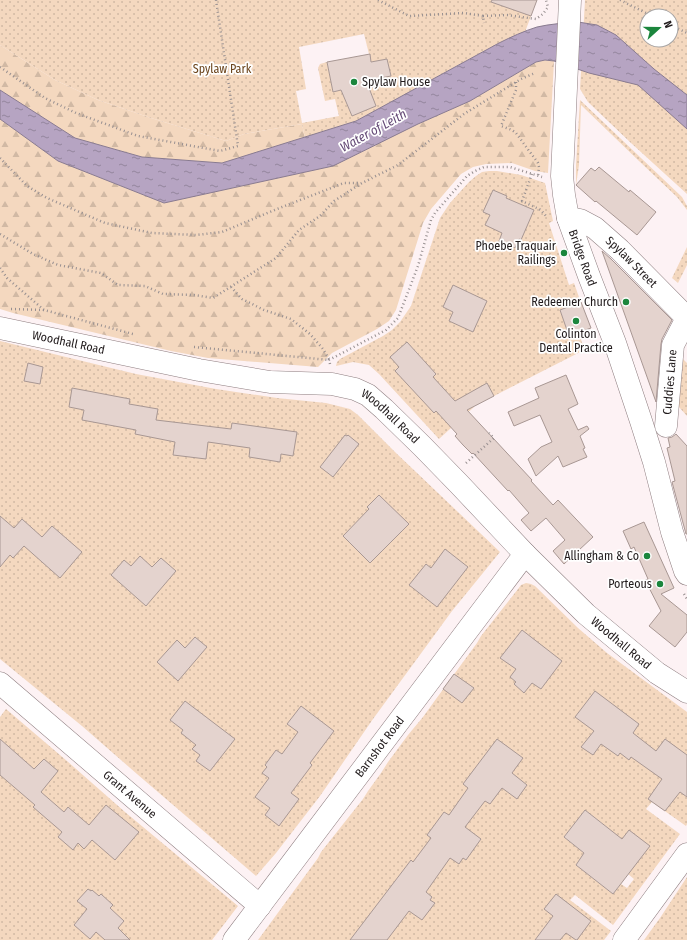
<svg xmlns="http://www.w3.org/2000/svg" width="687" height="940" font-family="'Fira Sans Condensed',sans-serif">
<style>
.forest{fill:url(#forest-firs)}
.park{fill:url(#park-dots);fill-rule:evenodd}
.water{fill:url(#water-ripples);stroke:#897b90}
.building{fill:#e4d3ce;stroke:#a89793}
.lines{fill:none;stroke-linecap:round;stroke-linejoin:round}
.minor-casing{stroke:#8e7e80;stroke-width:23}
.major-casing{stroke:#8e7e80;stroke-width:23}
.path{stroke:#978f90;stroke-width:2.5;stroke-dasharray:1 3;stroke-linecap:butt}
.minor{stroke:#fff;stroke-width:22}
.major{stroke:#fff;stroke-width:22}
.poi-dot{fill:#1b863d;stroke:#fff;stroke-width:1.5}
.labels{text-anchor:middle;stroke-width:3.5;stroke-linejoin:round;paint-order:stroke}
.park-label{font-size:12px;fill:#6b441b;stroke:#fff}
.poi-label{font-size:12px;fill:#211b1c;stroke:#fff;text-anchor:end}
.street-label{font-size:12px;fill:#211b1c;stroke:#fff}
.water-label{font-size:13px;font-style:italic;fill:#634875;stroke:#fff}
</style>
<defs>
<pattern id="forest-firs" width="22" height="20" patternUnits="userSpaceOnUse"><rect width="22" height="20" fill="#f4d8bf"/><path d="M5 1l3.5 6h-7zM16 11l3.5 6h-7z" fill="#d1b9a4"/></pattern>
<pattern id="park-dots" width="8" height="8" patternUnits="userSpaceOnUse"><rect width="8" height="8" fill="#f4d8bf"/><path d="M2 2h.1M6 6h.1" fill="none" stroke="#d1b9a4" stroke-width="1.8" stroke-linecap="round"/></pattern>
<pattern id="water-ripples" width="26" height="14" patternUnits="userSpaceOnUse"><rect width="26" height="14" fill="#b6a4c2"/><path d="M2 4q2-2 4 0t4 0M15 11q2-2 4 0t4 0" fill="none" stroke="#94859d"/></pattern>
</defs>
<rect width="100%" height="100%" fill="#fdf2f4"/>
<path class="forest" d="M0 45 55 80 98 100 151 118 226 141 244 134 302 124 305 138 222 163 142 157 74 138 0 90Z
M545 60 554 61 548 173 535 171 512 163 486 164 473 167 461 174 431 209 423 223 396 310 389 321 377 329 332 353 318 367 208 358 171 351 13 313 0 309V119L58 161 164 203 418 124 470 101 536 62Z"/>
<path class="park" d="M0 0H518L515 10 531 16 525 32 499 43 356 121 305 138 302 124 244 134 226 141 151 118 98 100 55 80 0 45ZM364 34 371 62 387 59 390 76 375 79 376 86 369 88 376 106 352 116 341 90 333 92 327 62 320 64 318 68 325 101 335 99 339 116 302 123 296 91 306 89 299 47Z
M585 0H687V194L631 143 588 102 580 89ZM647 16H671V40H647Z
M580 100 682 197 687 206V210L677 197 639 161 581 105 579 165 576 185V165Z
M489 171H497L521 175 545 183 553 221 549 223 569 285 574 283 580 300 570 304 569 300 563 302 564 308 560 310 569 336 579 332 582 343 590 347 494 396 467 395 474 407 439 439 379 374 369 365 353 362 336 366 337 362 340 359 383 336 392 330 400 322 411 306 440 218 450 203 469 182 476 176 482 172Z
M687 247V265L678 283 672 278Z
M0 341 136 374 216 389 277 398 326 403 350 409 358 415 396 453 500 552 452 611 373 719 320 796 276 853 256 876 137 774 82 726 0 659Z
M681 357 687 363V416L671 398Z
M526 583 531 584 535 586 578 628 607 653 687 712V824L686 826 652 802 646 809 680 834 613 925 575 895 570 900 611 931 604 940H258L299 884 318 858 321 852 363 799 368 791 381 773 388 762 408 735 423 717 436 699 477 643 481 636 518 589 521 585ZM585 810 608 828 614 850 628 874 634 879 627 888 621 884 613 894 576 865 584 853 564 837Z
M6 709 67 761 125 812 238 906 212 940H0V717Z
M687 877V940H644L660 918Z"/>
<path class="water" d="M578 22 597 25 616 35 654 69 687 95V129L638 85 589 73 554 61 545 60 536 62 470 101 418 124 333 166 164 203 58 161 0 119V90L75 138 142 157 222 163 356 121 499 43C511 37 524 31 537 27 550 24 564 23 578 22Z"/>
<path class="building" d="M492 0H537L531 16 491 2Z
M370 54 371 62 387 59 391 76 375 79 377 86 369 88 376 106 352 116 341 90 333 92 327 62Z
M599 167 629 192 630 190 656 212 637 235 596 201 595 202 576 185 591 168 595 171Z
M493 190 507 196 506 198 534 210 521 240 519 239 515 248 499 241 502 233 485 225 490 215 483 212Z
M602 251 611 259 672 320 662 339 661 344 656 402Z
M453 285 487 301 473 332 449 321 453 312 443 307Z
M581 302 591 328 569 336 560 310Z
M407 342 436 374 433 377 455 401 487 383 494 396 467 410 532 480 531 481 553 505 558 500 593 537 564 564 553 551 565 540 546 518 531 531 521 520 529 513 509 490 508 491 473 453 472 454 463 445 455 436 457 434 436 411 434 413 395 371 399 367 390 357Z
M28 363 43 367 40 384 24 381Z
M566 375 578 404 568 409 578 430 587 426 589 429 580 436 585 448 583 449 587 457 563 467 558 456 536 476 528 459 541 447 552 442 540 415 514 426 508 412 539 398 535 388Z
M72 388 130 399 129 404 158 409 156 420 231 429 232 423 297 432 293 456 281 454 280 462 249 457 250 448 208 442 206 459 173 455 175 442 135 434 136 430 82 420 84 410 69 407Z
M676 434 687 446V534H686L672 482 675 481 667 448 670 447 668 438 672 437Z
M345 435 347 436 348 435 359 444 333 477 320 467Z
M379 495 409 524 370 563 343 536 369 509 367 507Z
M0 516 14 528 22 519 42 537 52 526 82 552 60 578 24 546 13 558 10 555 0 567Z
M644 522 674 588 661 594 687 615V632L675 647 649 626 661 611 645 580 648 579 634 547 631 549 623 531Z
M445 549 468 567 437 607 409 585 426 564 431 568Z
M140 556 152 567 161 558 176 571 146 606 111 575 124 560 131 566Z
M522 630 562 661 541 689 532 683 524 693 514 684 516 682 510 677 516 669 500 658Z
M195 637 207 647 178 681 157 662 177 640 185 648Z
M454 674 474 688 462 703 443 689Z
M595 691 639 724 633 733 656 751 665 739 687 755V797L680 792 665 811 648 799 662 779 631 757 629 760 620 753 618 756 601 744 593 755 581 747 594 731 575 717Z
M185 701 235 739 210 771 196 761 200 755 192 749 196 745 181 733 183 730 170 720Z
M301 706 334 731 310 763 312 765 291 793 299 799 279 826 265 815 270 808 255 797 269 778 262 773 267 767 265 765 276 750 282 754 298 732 287 724Z
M0 739 34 769 44 759 58 771 41 792 64 812 68 807 89 825 106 805 139 832 115 860 92 840 84 849 78 843 73 850 58 837 62 832 33 807 35 805 0 775Z
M497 739 523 758 512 773 527 785 517 799 502 788 490 804 485 801 465 827 481 839 466 860 463 858 459 864 450 858 426 892 432 897 430 900 435 903 422 920 409 911 387 940H350L411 860 413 862 431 838 427 835 444 812 449 815 468 788 463 784Z
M585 810 622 839 629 830 650 846 613 894 576 865 584 853 564 837Z
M88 889 91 891 92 890 99 896 101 894 113 905 110 908 124 921 118 928 130 940H105L96 932 90 939 74 925 87 909 77 901Z
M556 894 591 921 577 940H576L566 933 560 940H535L553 916 544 909Z"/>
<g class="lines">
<defs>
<g id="minor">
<path id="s1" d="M568 218 580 220 595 228 620 250 687 318"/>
<path id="s2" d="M0 328 199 370 270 382 332 384 355 389 368 395 384 409 422 446 459 484 525 554 586 614 657 673 687 692"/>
<path id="s3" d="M666 426 673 345 687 318"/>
<path id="s4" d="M0 683 260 906"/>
<path id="s5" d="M234 940 525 554"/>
<path d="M624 940 687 854"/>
</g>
<g id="major">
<path id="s6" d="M570 0 562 176 564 195 568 218 589 276 615 343 641 421 654 462 672 532 685 571 687 574"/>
</g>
</defs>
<use href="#minor" class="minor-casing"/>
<use href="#major" class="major-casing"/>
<path class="path" d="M378 0 409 16 464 13 483 16 484 23
M620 0 652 16
M483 16 507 15 536 19 543 14 548 7 546 0
M671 25 687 33
M0 67 45 98 76 113 138 136 220 151 238 146 216 0
M516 82V90L501 126 512 130 516 133 538 163 539 167 538 176
M0 158 27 186 47 198 105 223 152 233 196 235 222 232 277 209 344 183H360
M532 174 522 201 541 210 546 216
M0 234 33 254 58 265 101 273 118 285 145 286 163 294 194 295 213 298 276 258 299 230 320 216 334 201 362 183 398 165 464 114 521 79 535 73
M0 268 7 278 44 310
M231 287 242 299 264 310 291 319 310 334 323 349 329 359
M11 309 44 310 133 334
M194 347 329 360
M330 364 329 360 386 330 398 318 418 266 431 220 435 213 467 176 475 171 484 167H510L542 177
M466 463 494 438 489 433
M684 594 687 599"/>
<use href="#minor" class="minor"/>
<use href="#major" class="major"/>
</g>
<g class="poi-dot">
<circle cx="354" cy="82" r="4"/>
<circle cx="564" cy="253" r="4"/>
<circle cx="626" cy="302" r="4"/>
<circle cx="576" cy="321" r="4"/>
<circle cx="647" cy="556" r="4"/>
<circle cx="660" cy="584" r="4"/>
</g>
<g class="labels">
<g class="park-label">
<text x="222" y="73">Spylaw Park</text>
</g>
<g class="poi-label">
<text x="362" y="86" text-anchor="start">Spylaw House</text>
<text x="556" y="250">Phoebe Traquair<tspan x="556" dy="14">Railings</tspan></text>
<text x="618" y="306">Redeemer Church</text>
<text x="576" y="338" text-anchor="middle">Colinton<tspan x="576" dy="14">Dental Practice</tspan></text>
<text x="639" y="560">Allingham &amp; Co</text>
<text x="652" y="588">Porteous</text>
</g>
<g class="street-label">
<text dy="4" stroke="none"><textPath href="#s6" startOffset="261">Bridge Road</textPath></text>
<text dy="4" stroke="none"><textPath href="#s1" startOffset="79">Spylaw Street</textPath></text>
<text dy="4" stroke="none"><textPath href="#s2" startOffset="70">Woodhall Road</textPath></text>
<text dy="4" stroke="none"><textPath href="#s3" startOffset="44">Cuddies Lane</textPath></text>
<text dy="4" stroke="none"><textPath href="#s2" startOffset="406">Woodhall Road</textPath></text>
<text dy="4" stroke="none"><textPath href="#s2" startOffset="730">Woodhall Road</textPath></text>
<text dy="4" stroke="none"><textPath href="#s5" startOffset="242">Barnshot Road</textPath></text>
<text dy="4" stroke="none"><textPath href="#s4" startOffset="171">Grant Avenue</textPath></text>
</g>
<g class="water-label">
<text transform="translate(373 130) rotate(-29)" y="5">Water of Leith</text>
</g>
</g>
<g transform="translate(659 28) rotate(69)"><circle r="19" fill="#ffffff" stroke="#a6a4a4"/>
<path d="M0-3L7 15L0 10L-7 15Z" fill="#1b863d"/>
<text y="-6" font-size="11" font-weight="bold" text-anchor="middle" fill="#211b1c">N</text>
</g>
</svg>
